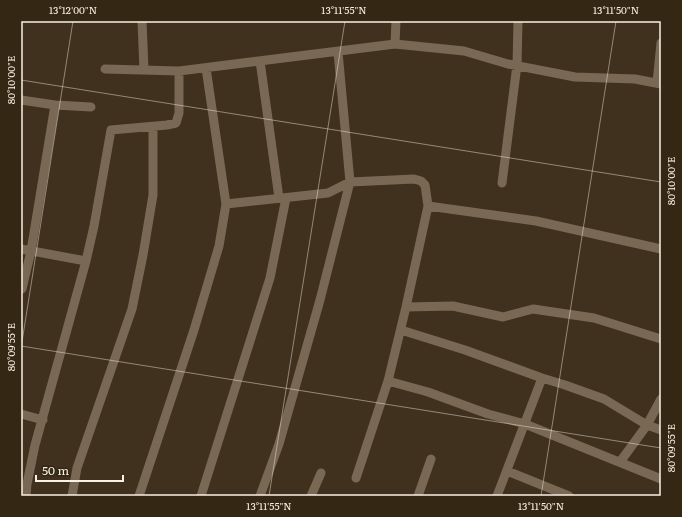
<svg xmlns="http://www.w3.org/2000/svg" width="682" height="517" viewBox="0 0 682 517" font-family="Literata,serif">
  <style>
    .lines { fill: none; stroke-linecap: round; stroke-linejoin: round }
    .street { stroke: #796954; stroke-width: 9 }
    .ticks { fill: none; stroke: #faf1e4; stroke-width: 1; stroke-opacity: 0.45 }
    .neatline { fill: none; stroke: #faf1e4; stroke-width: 1.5 }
    .ticks-label { font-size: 10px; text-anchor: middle; fill: #faf1e4 }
  </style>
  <rect width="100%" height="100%" fill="#3f311d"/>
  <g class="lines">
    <path class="street" d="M142,21l2,49
      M395,44l1,-23
      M260,61l19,137
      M105,69l74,2 216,-27 69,7 44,13 67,13 60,2 26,5
      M657,83l4,-40
      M21,100l34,5 -24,146 -9,38
      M55,105l36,2
      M502,183l15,-118 1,-44
      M226,204l102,-11 22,-11 64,-3 7,2 4,4 3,21 -22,101 -18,74 -32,97
      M428,206l108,15 125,28
      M21,249l65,12
      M406,307l47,-1 50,11 30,-8 61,9 67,21
      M401,330l64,20 77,28 23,7 39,14 43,26 14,5
      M388,381l40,11 60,22 37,10 136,55
      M21,414l22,6
      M620,462l27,-37 14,-26
      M507,471l62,25
      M26,496l1,-12 8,-39 51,-184 8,-35 17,-96 56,-5 9,-2 3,-10v-42
      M72,496l5,-28 55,-159 11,-54 10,-60v-68
      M139,496l55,-166 25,-84 7,-42 -20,-136
      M201,496l69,-218 16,-80
      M260,496l19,-52 41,-144 30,-118 -12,-130
      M311,496l10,-23
      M418,496l13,-37
      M497,496l45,-118"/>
  </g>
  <path class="ticks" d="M21,80l640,102M21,346l640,102M21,348l52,-327M269,496l76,-475M541,496l75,-475"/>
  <rect width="682" height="517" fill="none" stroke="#342713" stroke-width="44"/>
  <path d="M36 475v6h87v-6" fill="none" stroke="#faf1e4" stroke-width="2"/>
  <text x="42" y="475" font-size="12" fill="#faf1e4" stroke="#342713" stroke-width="3" paint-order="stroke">50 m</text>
  <rect x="22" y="22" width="638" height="473" class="neatline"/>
  <g class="ticks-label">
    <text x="73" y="14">13°12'00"N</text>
    <text x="344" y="14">13°11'55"N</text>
    <text x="616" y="14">13°11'50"N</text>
    <text transform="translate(11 80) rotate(-90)" y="4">80°10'00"E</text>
    <text transform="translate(671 181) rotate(-90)" y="4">80°10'00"E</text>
    <text transform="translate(11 347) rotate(-90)" y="4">80°09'55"E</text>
    <text transform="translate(671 448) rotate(-90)" y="4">80°09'55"E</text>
    <text x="269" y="510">13°11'55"N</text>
    <text x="541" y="510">13°11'50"N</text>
  </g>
</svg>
